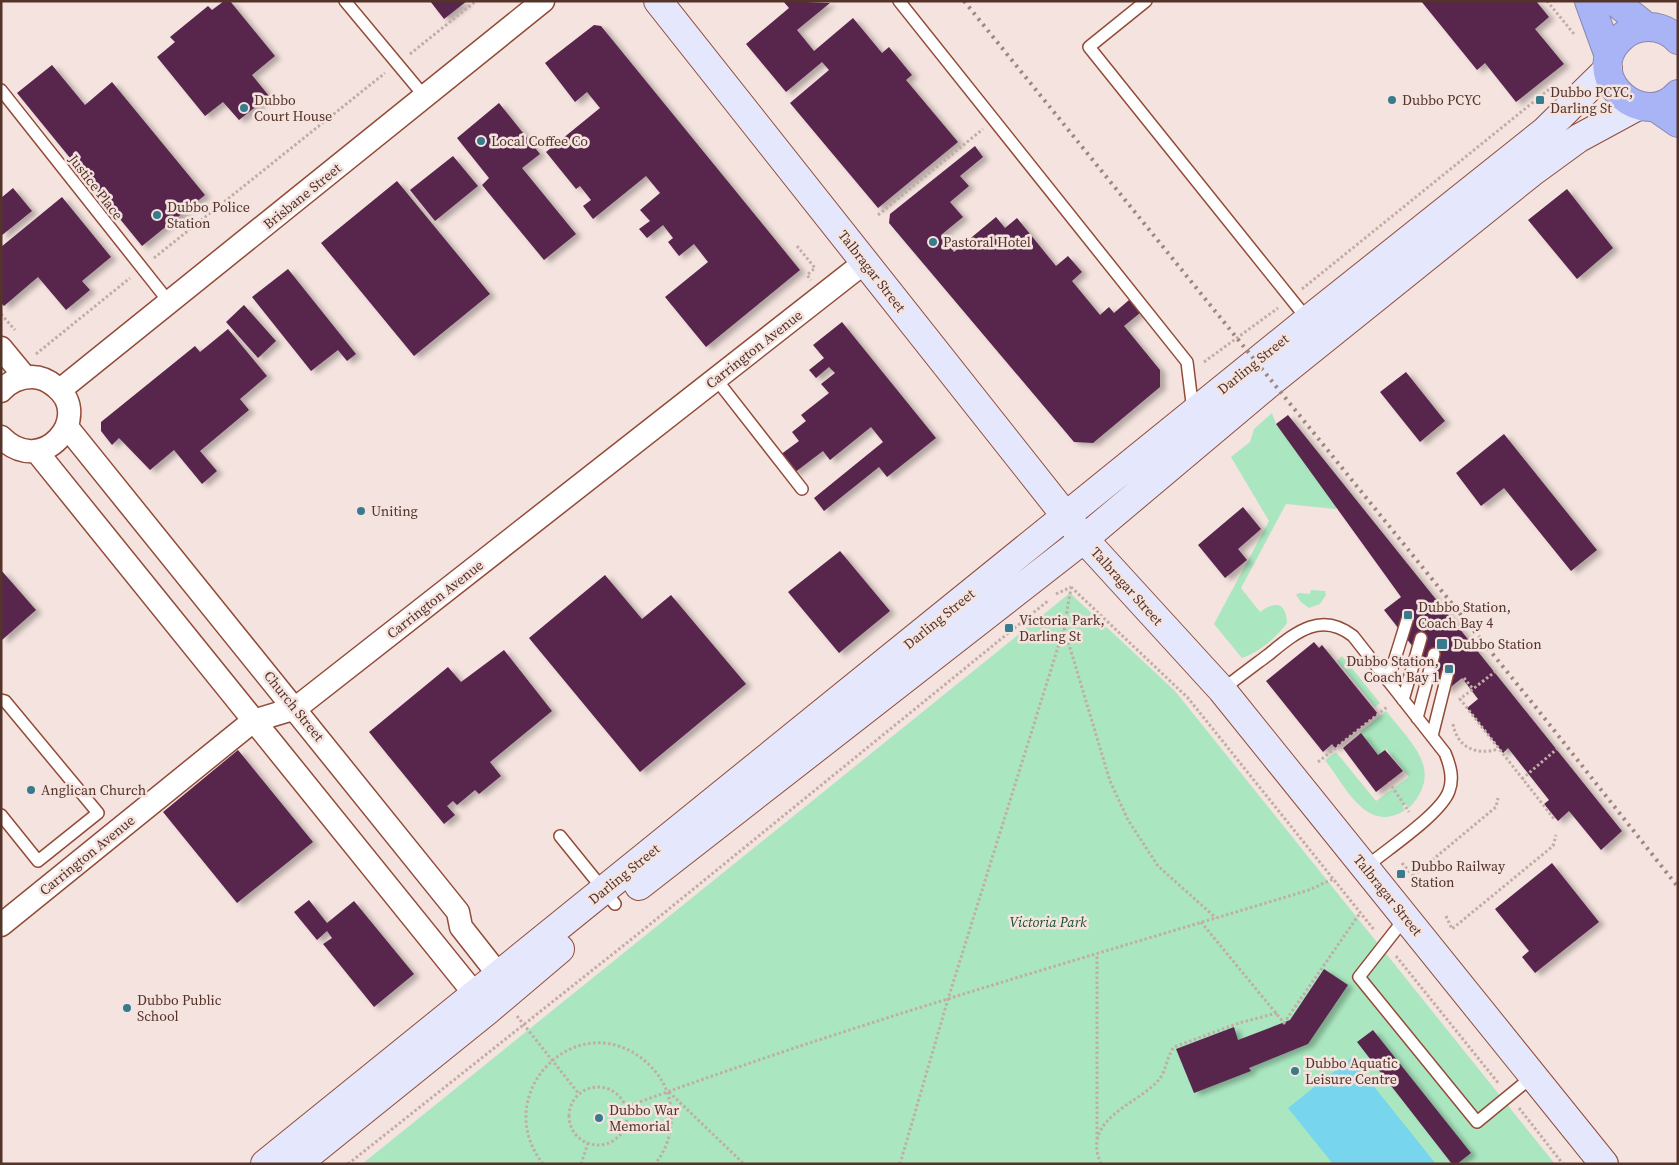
<svg xmlns="http://www.w3.org/2000/svg" width="1679" height="1165" viewBox="0 0 1679 1165" font-family="'Source Serif 4',serif">
  <style>
    .green { fill: #aae7c0 }
    .water { fill: #77d5ed }
    .building { fill: #59254e; filter: url(#shadow) }
    .lines { fill: none; stroke-linecap: round; stroke-linejoin: round }
    .lane-casing { stroke: #934b38; stroke-width: 14 }
    .street-casing { stroke: #934b38; stroke-width: 25 }
    .secondary-casing { stroke: #934b38; stroke-width: 30 }
    .highway-casing { stroke: #8b87ae; stroke-width: 30 }
    .path { stroke: #c2aca6; stroke-width: 3; stroke-dasharray: 2.5 2.5; stroke-linecap: butt }
    .lane { stroke: #fff; stroke-width: 11 }
    .street { stroke: #fff; stroke-width: 22 }
    .secondary { stroke: #e5e8fc; stroke-width: 28 }
    .highway { stroke: #a9b4f6; stroke-width: 28 }
    .rail { stroke: #9f867e; stroke-width: 4; stroke-dasharray: 2.5 5; stroke-linecap: butt }
    .poi-dot { fill: #387b8c; stroke: #f4e3de; stroke-width: 2 }
    .labels { text-anchor: middle; dominant-baseline: central; stroke-width: 5; stroke-linejoin: round; paint-order: stroke }
    .poi-label { font-size: 14px; fill: #543329; stroke: #f4e3de; text-anchor: start }
    .street-label { font-size: 14px; fill: #543329; stroke: #f4e3de }
    .park-label { font-size: 14px; font-style: italic; fill: #174c2f; stroke: #f4e3de }
  </style>
  <defs>
    <filter id="shadow"><feDropShadow dx="5.5" dy="3" stdDeviation="2.5" flood-color="#0004"/></filter>
  </defs>
  <rect width="100%" height="100%" fill="#f4e3de"/>
  <path class="green" d="M1272,413l4,11 63,82 -4,3 -49,-5 -45,84 19,24c15,-11 26,-10 27,11 -10,14 -28,29 -45,35l-28,-34 55,-103 -38,-64 19,-15 4,-13z
    M1311,590l14,1 1,4 -6,9 -11,4 -8,-6 -5,-7 3,-2 11,1z
    M1070,593l105,98 380,473h-1193z
    M1342,656l38,47 -5,4 -38,-46z
    M1386,711c25,32 59,59 23,97l-4,-4 -2,3 2,3c-38,25 -59,-23 -80,-50l11,-8 40,49 33,-24 -23,-28 -8,6 -18,-23z"/>
  <path class="water" d="M1351,1058l85,106h-103l-45,-56z"/>
  <path class="building" d="M224,1h6l45,55 -23,19 17,21 -30,24 -16,-18 -18,14 -48,-59 18,-15 -5,-5 38,-31 4,4z
    M430,1h37l-23,18z
    M783,1l47,2 -33,27 17,21 39,-33 29,35 7,-6 23,28 -6,5 52,62 -80,66 -88,-105 39,-33 -7,-8 -36,30 -40,-48 43,-36z
    M1421,1h115l13,16 -14,12 29,35 -48,38 -31,-39 -8,7z
    M594,25l7,1 199,244 -94,77 -41,-50 43,-35 -14,-18 -15,12 -11,-14 5,-4 -10,-13 -16,13 -8,-9 11,-8 -10,-11 20,-17 -14,-17 -53,43 -10,-13 8,-6 -11,-14 -4,3 -30,-37 54,-44 -13,-16 -12,10 -30,-39z
    M52,65l33,40 27,-23 93,113 -63,51 -125,-153z
    M499,103l41,51 -18,14 54,66 -32,26 -62,-75 7,-7 -32,-40z
    M975,146l8,11 -23,19 9,10 -19,16 13,15 -22,18 13,17 42,-35 9,11 12,-10 39,48 12,-10 14,16 -10,9 28,34 9,-8 5,6 15,-13 11,13 -16,13 36,44v17l-67,56 -19,-1 -185,-219 1,-9z
    M453,156l25,30 -43,35 -25,-31z
    M397,181l93,113 -76,62 -93,-113z
    M13,188l19,23 -31,25v-38z
    M1567,189l46,59 -36,31 -49,-59z
    M62,197l49,60 -29,24 8,9 -24,20 -28,-33 -34,29 -3,-3v-56z
    M288,269l68,85 -9,7 -9,-11 -27,21 -59,-74z
    M244,305l32,36 -18,17 -32,-36z
    M842,322l94,116 -49,39 -8,-10 -55,44 -10,-13 69,-56 -12,-15 -41,33 -7,-9 -29,22 -14,-18 19,-14 -7,-9 14,-11 -5,-6 28,-22 -8,-9 14,-11 -6,-6 -13,11 -7,-8 15,-12 -11,-13z
    M228,329l39,47 -27,23 9,11 -49,41 17,20 -15,13 -28,-34 -24,20 -31,-32 -7,7 -11,-14v-9l94,-76 5,6z
    M1406,372l39,49 -25,21 -40,-50z
    M1288,415l334,416 -21,19 -32,-39 -11,10 -14,-17 5,-4 -41,-52 -5,5 -36,-45 11,-9 -16,-21 -15,12 -63,-80 17,-13 -125,-173z
    M1504,434l93,116 -26,21 -67,-83 -23,18 -25,-33z
    M1243,507l18,22 -23,20 9,11 -22,18 -27,-33z
    M840,551l50,60 -51,42 -51,-61z
    M1,570l35,40 -34,30 -1,-2z
    M605,575l37,44 29,-24 75,89 -106,88 -111,-134z
    M1314,642l5,6 3,-3 56,69 -43,34 -3,-4 -9,8 -57,-71z
    M504,650l48,61 -62,51 11,14 -22,18 -4,-4 -18,15 -4,-4 -6,5 8,9 -11,9 -75,-92 79,-65 13,15z
    M1361,733l17,22 7,-5 18,21 -27,21 -33,-44z
    M238,750l75,92 -76,61 -74,-91z
    M1552,863l47,59 -64,51 -13,-16 7,-6 -34,-42z
    M309,900l18,23 27,-22 60,73 -40,33 -51,-63 9,-6 -5,-7 -10,9 -23,-28z
    M1324,969l24,16 -40,59 -59,24 2,3 -57,22 -18,-44 58,-22 4,13 52,-20z
    M1373,1030l98,123 -14,11h-5l-95,-122z"/>
  <g class="lines">
    <g class="lane-casing">
      <path id="lane" d="M345,1l80,96
        M899,1l288,361 6,49
        M1146,1l-57,46 219,273
        M1,90l168,212
        M716,379l86,110
        M1388,681l19,-61
        M1222,690c15,-12 30,-23 46,-35 26,-21 52,-45 85,-19l92,117c5,12 9,25 4,38 -8,23 -63,59 -83,76
        M1,700l4,1 93,112 -60,48 -37,-46
        M1403,700l18,-62
        M1417,718l17,-64
        M1432,736l16,-64
        M560,836l55,68
        M1406,917l-47,60 118,145 56,-46"/>
    </g>
    <g class="street-casing">
      <path id="street" d="M1,348l24,29
        M60,390l483,-389
        M1,391c8,-9 19,-14 31,-14 9,0 17,4 24,10 38,30 -14,92 -55,50
        M67,427l391,485 3,15 48,61
        M37,452l449,556
        M1,925l252,-204 43,-13 569,-446"/>
    </g>
    <g class="secondary-casing">
      <path id="secondary" d="M658,1l426,538 138,151 382,474
        M639,886l445,-347 188,-158 259,-208 48,-35 59,-32
        M265,1164l1043,-844 237,-189 63,-62
        M297,1164l191,-154 72,-61"/>
    </g>
    <g class="highway-casing">
      <path id="highway" d="M1589,1l20,55
        M1614,1l33,26
        M1678,40c-10,-11 -24,-15 -39,-12 -9,2 -16,7 -22,14 -33,37 27,90 61,52
        M1655,107l23,16"/>
    </g>
    <path class="path" d="M1547,1l27,33
      M410,54l66,-53
      M878,215l105,-86
      M797,246l18,22 -8,7 4,5
      M154,258l231,-185
      M1302,289l250,-202
      M1,314l14,16
      M36,354l94,-76
      M1204,362l74,-54
      M1071,587l117,111 187,233
      M1056,594l15,-7
      M1064,628l46,153 18,39 30,46 58,52
      M1496,671l-36,28 95,121
      M1464,678l9,11
      M1453,724c4,23 23,32 45,25
      M1318,762l69,-55
      M1522,779l36,-31
      M1389,782l20,30
      M1402,863l22,26
      M1413,876l83,-69 2,-9
      M1446,916l6,13 101,-83 3,-11
      M1201,922l83,101 76,-110
      M1396,956l103,128
      M517,1016l62,78
      M569 1116a29 29 0 1 1 58 0a29 29 0 1 1-58 0Z
      M669,1092l75,72
      M626,1107c224,-83 455,-148 683,-217l24,-11
      M1519,1108l44,56
      M1097,1139v-185
      M348,1164l295,-234 406,-330
      M543,1164c-55,-71 35,-160 102,-103 13,11 22,25 25,42 4,21 -1,44 -15,61
      M581,1164l7,-21
      M900,1164l48,-165 116,-371 7,-40
      M1101,1164c-20,-44 34,-59 56,-82 10,-11 9,-24 17,-35l65,-24 38,-10"/>
    <use href="#lane" class="lane"/>
    <use href="#street" class="street"/>
    <use href="#secondary" class="secondary"/>
    <use href="#highway" class="highway"/>
    <path class="rail" d="M964,1l570,704 144,182"/>
  </g>
  <g class="poi-dot">
    <circle cx="1392" cy="100" r="5"/>
    <rect x="1535" y="95" width="10" height="10" rx="2.5"/>
    <circle cx="244" cy="108" r="5"/>
    <circle cx="481" cy="141" r="5"/>
    <circle cx="157" cy="215" r="5"/>
    <circle cx="933" cy="242" r="5"/>
    <circle cx="361" cy="511" r="5"/>
    <rect x="1403" y="610" width="10" height="10" rx="2.5"/>
    <rect x="1004" y="623" width="10" height="10" rx="2.5"/>
    <rect x="1436" y="638" width="12" height="12" rx="2.5"/>
    <rect x="1444" y="664" width="10" height="10" rx="2.5"/>
    <circle cx="31" cy="790" r="5"/>
    <rect x="1396" y="869" width="10" height="10" rx="2.5"/>
    <circle cx="127" cy="1008" r="5"/>
    <circle cx="1295" cy="1071" r="5"/>
    <circle cx="599" cy="1118" r="5"/>
  </g>
  <g class="labels">
    <g class="poi-label">
      <text x="1550" y="92">Dubbo PCYC,<tspan x="1550" dy="16">Darling St</tspan></text>
      <text x="254" y="100">Dubbo<tspan x="254" dy="16">Court House</tspan></text>
      <text x="1402" y="100">Dubbo PCYC</text>
      <text x="491" y="141">Local Coffee Co</text>
      <text x="167" y="207">Dubbo Police<tspan x="167" dy="16">Station</tspan></text>
      <text x="943" y="242">Pastoral Hotel</text>
      <text x="371" y="511">Uniting</text>
      <text x="1418" y="607">Dubbo Station,<tspan x="1418" dy="16">Coach Bay 4</tspan></text>
      <text x="1019" y="620">Victoria Park,<tspan x="1019" dy="16">Darling St</tspan></text>
      <text x="1453" y="644">Dubbo Station</text>
      <text x="1439" y="661" text-anchor="end">Dubbo Station,<tspan x="1439" dy="16">Coach Bay 1</tspan></text>
      <text x="41" y="790">Anglican Church</text>
      <text x="1411" y="866">Dubbo Railway<tspan x="1411" dy="16">Station</tspan></text>
      <text x="137" y="1000">Dubbo Public<tspan x="137" dy="16">School</tspan></text>
      <text x="1305" y="1063">Dubbo Aquatic<tspan x="1305" dy="16">Leisure Centre</tspan></text>
      <text x="609" y="1110">Dubbo War<tspan x="609" dy="16">Memorial</tspan></text>
    </g>
    <g class="street-label">
      <text transform="translate(96 187) rotate(52)">Justice Place</text>
      <text transform="translate(302 196) rotate(-39)">Brisbane Street</text>
      <text transform="translate(872 271) rotate(52)">Talbragar Street</text>
      <text transform="translate(754 349) rotate(-38)">Carrington Avenue</text>
      <text transform="translate(1253 364) rotate(-39)">Darling Street</text>
      <text transform="translate(1127 586) rotate(48)">Talbragar Street</text>
      <text transform="translate(435 599) rotate(-38)">Carrington Avenue</text>
      <text transform="translate(939 619) rotate(-39)">Darling Street</text>
      <text transform="translate(294 706) rotate(51)">Church Street</text>
      <text transform="translate(87 855) rotate(-39)">Carrington Avenue</text>
      <text transform="translate(624 874) rotate(-39)">Darling Street</text>
      <text transform="translate(1388 895) rotate(51)">Talbragar Street</text>
    </g>
    <g class="park-label">
      <text x="1048" y="922">Victoria Park</text>
    </g>
  </g>
  <rect width="1679" height="1165" fill="none" stroke="#543329" stroke-width="5"/>
</svg>
